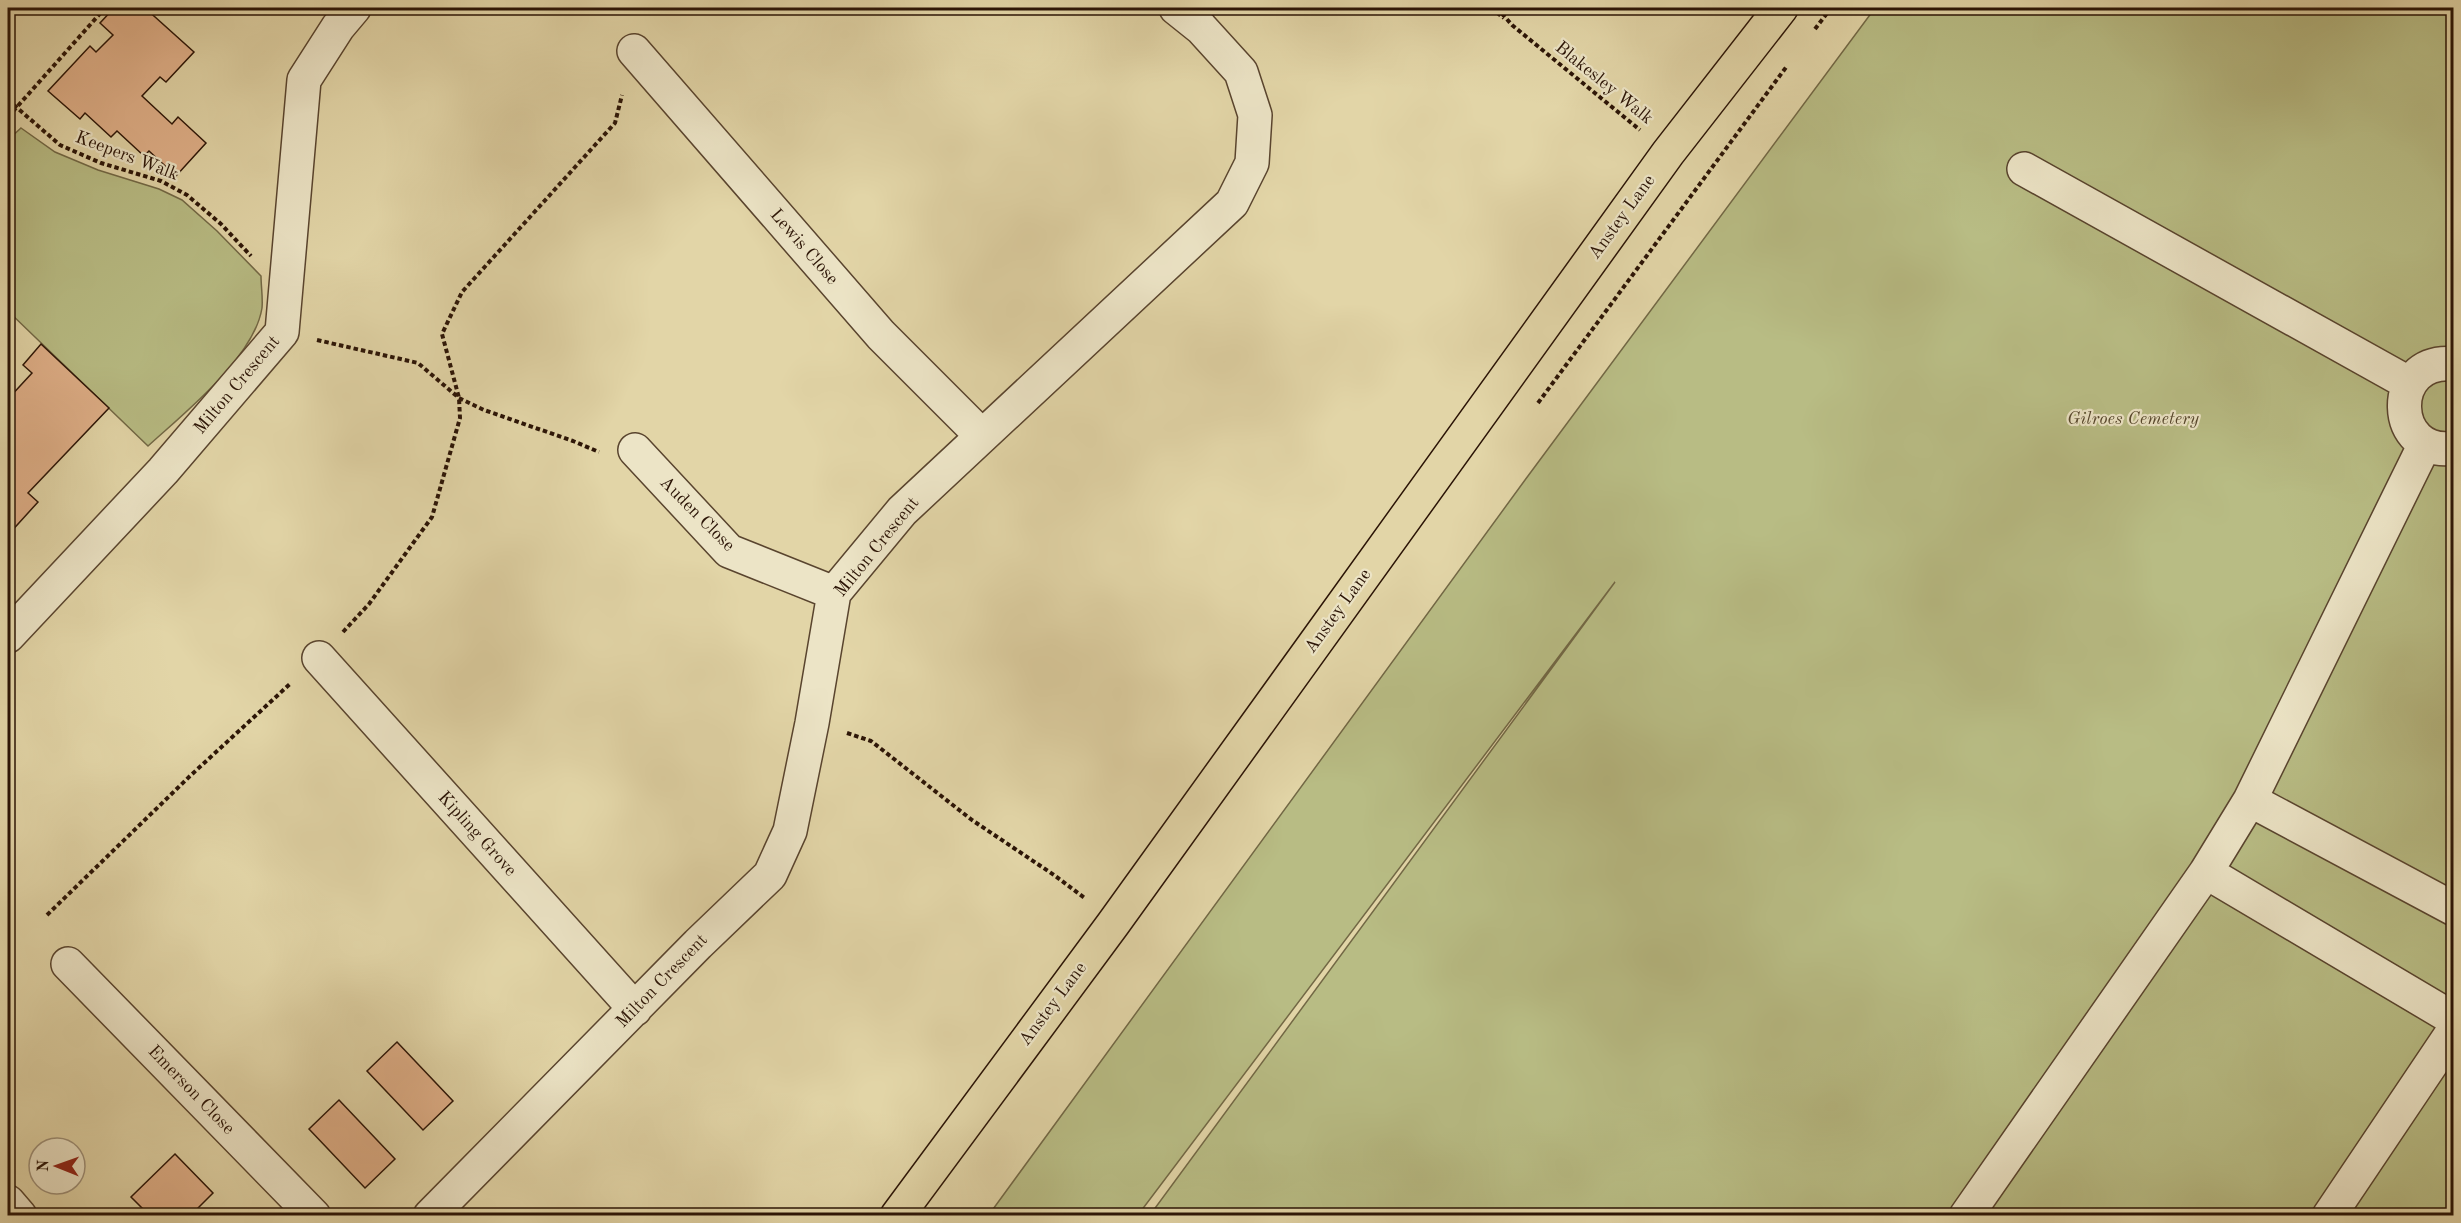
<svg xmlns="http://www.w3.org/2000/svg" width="2461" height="1223" viewBox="0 0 2461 1223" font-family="'Old Standard TT',serif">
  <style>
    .green { fill: #b8bc84; stroke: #726845; stroke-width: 1.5 }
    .building { fill: #e0b089; stroke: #2b1406; stroke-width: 1.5 }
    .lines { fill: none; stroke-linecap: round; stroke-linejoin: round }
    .minor-casing { stroke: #59442e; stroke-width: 36 }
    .major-casing { stroke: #2b1406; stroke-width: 36 }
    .path { stroke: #2b1406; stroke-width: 4; stroke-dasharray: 4.5 3; stroke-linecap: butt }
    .minor { stroke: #ece4c6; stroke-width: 33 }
    .major { stroke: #e2d5a7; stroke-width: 33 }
    .labels { text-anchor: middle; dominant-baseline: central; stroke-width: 4.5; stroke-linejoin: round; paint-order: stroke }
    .street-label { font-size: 18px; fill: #2b1406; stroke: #ece4c6 }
    .park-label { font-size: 18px; font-style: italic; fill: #55462c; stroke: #ece4c6 }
  </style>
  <rect width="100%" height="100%" fill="#e2d5a7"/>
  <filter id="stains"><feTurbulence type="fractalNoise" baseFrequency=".00333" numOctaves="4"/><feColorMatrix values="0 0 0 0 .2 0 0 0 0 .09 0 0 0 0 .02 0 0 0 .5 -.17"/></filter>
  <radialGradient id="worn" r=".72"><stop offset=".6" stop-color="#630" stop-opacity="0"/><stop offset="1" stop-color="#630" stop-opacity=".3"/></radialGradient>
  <path class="green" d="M1875,8h578v1207h-1303l465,-633 -477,633 -150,1 537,-736z
    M21,128l34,24 43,18 61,19 23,11 35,31 44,45c0,10 2,22 1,32 -8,50 -78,105 -114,138l-140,-135v-171z"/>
  <path class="building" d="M114,8h31l49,44 -28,30 -6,-5 -18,19 30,28 6,-7 28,26 -30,33 -27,-25 -5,5 -27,-25 -6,6 -26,-24 -5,6 -32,-28 42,-45 6,6 17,-17 -13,-12z
    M41,344l68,64 -81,85 10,9 -30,33v-136l24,-26 -9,-8z
    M397,1042l56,59 -30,29 -56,-59z
    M339,1100l56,59 -30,29 -56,-59z
    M175,1154l38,39 -23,23h-52l6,-6 -13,-13z"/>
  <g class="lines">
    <g class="minor-casing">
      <path id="minor" d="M634,51l247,284 101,101
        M2024,169l386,215
        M2454,364c-68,-7 -64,94 0,84
        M635,450l94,101 105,42
        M8,636l155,-165 119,-139 22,-252 34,-53 16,-19
        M319,658l316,351
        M2250,800l204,109
        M2206,872l44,-72 175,-356
        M68,964l246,252
        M8,1202l12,14
        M430,1216l268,-272 72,-69 20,-44 22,-108 22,-130 68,-82 330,-308 20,-40 3,-48 -14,-43 -40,-44 -25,-20
        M1966,1216l240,-344 248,147
        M2329,1216l125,-186"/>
    </g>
    <g class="major-casing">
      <path id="major" d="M897,1216l216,-292 555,-771 113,-145"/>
    </g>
    <path class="path" d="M1491,8l13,10
      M1497,8l15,17 128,105
      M1815,29l16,-21
      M8,100l52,45 41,18 60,18 26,14 34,29 30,32
      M8,117l97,-109
      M317,340l101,23 41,35 25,12 89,31 26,11
      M1538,403l249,-337
      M343,632l26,-28 63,-87 28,-99 -1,-20 -17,-64 20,-42 153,-169 7,-28
      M847,733l24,8 101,79 82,55 32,24
      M47,915l143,-139 101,-93"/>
    <use href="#minor" class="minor"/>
    <use href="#major" class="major"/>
  </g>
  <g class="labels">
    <g class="street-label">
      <text transform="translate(1604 83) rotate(39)">Blakesley Walk</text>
      <text transform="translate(127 156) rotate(21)">Keepers Walk</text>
      <text transform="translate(1622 217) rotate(-54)">Anstey Lane</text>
      <text transform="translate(804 247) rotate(49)">Lewis Close</text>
      <text transform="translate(237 385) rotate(-50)">Milton Crescent</text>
      <text transform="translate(697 514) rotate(45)">Auden Close</text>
      <text transform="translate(877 547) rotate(-51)">Milton Crescent</text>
      <text transform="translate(1338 611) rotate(-54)">Anstey Lane</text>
      <text transform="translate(477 834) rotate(48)">Kipling Grove</text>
      <text transform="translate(662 981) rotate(-46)">Milton Crescent</text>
      <text transform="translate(1053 1004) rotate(-53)">Anstey Lane</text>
      <text transform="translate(191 1090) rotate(46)">Emerson Close</text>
    </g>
    <g class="park-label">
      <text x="2133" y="419">Gilroes Cemetery</text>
    </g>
  </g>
  <rect width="2461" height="1223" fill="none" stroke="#e2d5a7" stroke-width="30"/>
  <rect x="9" y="9" width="2443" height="1205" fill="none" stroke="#2b1406" stroke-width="3"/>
  <rect x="15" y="15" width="2431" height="1193" fill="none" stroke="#2b1406" stroke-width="1.5"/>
  <g transform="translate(57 1166) rotate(271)"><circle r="28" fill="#ece4c6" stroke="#9f9179" stroke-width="1.5"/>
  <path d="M0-4.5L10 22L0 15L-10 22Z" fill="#8f2418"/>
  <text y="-9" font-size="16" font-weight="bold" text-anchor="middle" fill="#2b1406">N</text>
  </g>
  <rect width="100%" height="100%" filter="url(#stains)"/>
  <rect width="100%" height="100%" fill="url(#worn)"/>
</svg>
